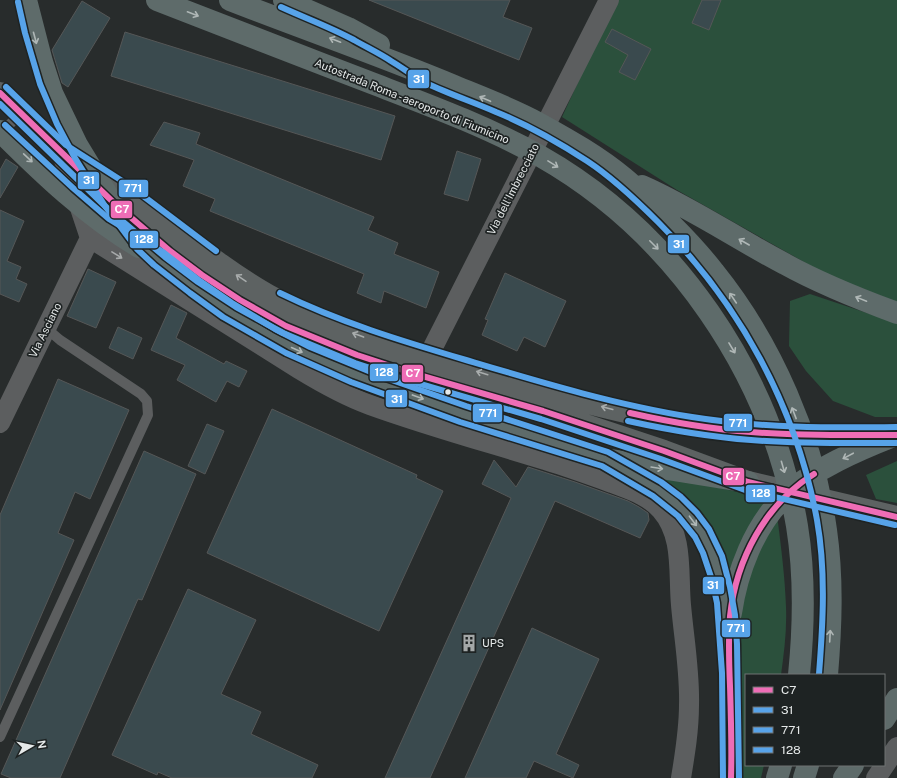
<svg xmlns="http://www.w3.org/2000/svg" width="897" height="778" viewBox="0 0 897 778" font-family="'Public Sans',sans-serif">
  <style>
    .green { fill: #2b503c }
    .building { fill: #3a4a4e; stroke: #555757 }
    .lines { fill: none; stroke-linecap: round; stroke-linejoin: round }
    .lane { stroke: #5c5e5f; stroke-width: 10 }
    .street { stroke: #5c5e5f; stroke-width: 20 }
    .secondary { stroke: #5d6262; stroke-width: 22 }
    .highway { stroke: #5e6b6a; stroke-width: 22 }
    .bus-1-casing { stroke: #1e2323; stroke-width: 9 }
    .bus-2-casing { stroke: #1e2323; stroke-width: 9 }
    .bus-3-casing { stroke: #1e2323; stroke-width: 9 }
    .bus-4-casing { stroke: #1e2323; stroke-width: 9 }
    .bus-1 { stroke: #ee6db6; stroke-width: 6 }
    .bus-2 { stroke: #57a3e9; stroke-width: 6 }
    .bus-3 { stroke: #57a3e9; stroke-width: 6 }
    .bus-4 { stroke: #57a3e9; stroke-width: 6 }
    .oneway { stroke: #afb7b6 }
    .oneway2 { stroke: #a7aaab }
    .oneway3 { stroke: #a8acac }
    .bus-dot { fill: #e5e9e9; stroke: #1e2323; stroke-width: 1.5 }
    .labels { text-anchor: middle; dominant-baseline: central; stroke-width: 3.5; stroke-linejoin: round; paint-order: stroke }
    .street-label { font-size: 11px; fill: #e5e9e9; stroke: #1e2323 }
    .poi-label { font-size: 11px; fill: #e5e9e9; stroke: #1e2323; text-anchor: start }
    .line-badge { stroke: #1e2323; stroke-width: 1.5 }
    .badge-label { font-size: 11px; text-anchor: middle; font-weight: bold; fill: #fff }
  </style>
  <rect width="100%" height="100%" fill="#282c2c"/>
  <path class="green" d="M616,0h281v302l-70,-27 -150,-85 -115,-73z
    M810,294l87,29v94h-22l-42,-16 -27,-30 -17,-25 1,-45z
    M897,461v42l-21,-4 -10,-24z
    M651,473l123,27 -44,71c-13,-43 -38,-78 -79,-98z
    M777,515c4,31 8,62 9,92 1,23 -2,46 -5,68h-35v90h18l-3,13h-20l-1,-156 -2,-14 6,-27z"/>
  <path class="building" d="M369,0h141l-7,17 29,11 -13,32z
    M702,0h19l-12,30 -17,-7z
    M82,1l28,17 -42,69 -6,-4 -10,-33z
    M612,29l39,20 -16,31 -16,-8 9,-17 -23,-13z
    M125,32l270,84 -14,44 -270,-84z
    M164,122l36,11 -4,11 178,73 -6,13 30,13 -4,11 45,18 -13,36 -42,-17 -3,12 -24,-10 7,-19 -154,-63 5,-12 -32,-13 11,-26 -44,-15z
    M457,151l24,8 -13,42 -24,-7z
    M6,159l12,8 -18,31v-28z
    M0,210l24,11 -17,40 14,6 -5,12 11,5 -8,18 -19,-8z
    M88,269l28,13 -20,46 -29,-12z
    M505,273l61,28 -21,46 -21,-10 -7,14 -35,-16 6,-15 -3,-1z
    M171,305l16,8 -11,25 48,26 2,-3 21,10 -8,16 -12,-6 -11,21 -39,-22 8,-15 -34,-15z
    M118,327l24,11 -9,21 -24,-11z
    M58,379l71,31 -39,89 -15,-7 -17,41 16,7 -74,170v-195z
    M272,409l145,66 -1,3 27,13 -64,140 -172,-78z
    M207,424l17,7 -19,43 -17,-8z
    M144,451l52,23 -54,126 -4,-1 -78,179h-49l-10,-4z
    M494,460l22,27 12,-20 47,15 53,19 11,6 9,6 1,7 -9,18 -85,-37 -125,277h-45l126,-280 -29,-14z
    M188,589l68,31 -35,74 40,18 -10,22 67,31 -6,13h-140l-14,-6 -1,3 -45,-20z
    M532,628l67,31 -43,95 23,11 -6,13 -39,-17 -8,17h-61z"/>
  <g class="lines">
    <path class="lane" d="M0,134l21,-21
      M0,737l148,-322 -1,-14 -6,-7 -81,-54 -14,-12"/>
    <path class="street" d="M61,151l29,87 209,131c23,14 46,27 71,36 58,21 117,37 175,55 23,7 45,15 67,23 18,7 36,12 49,27 23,26 17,63 20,95 3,34 9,67 8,100 0,25 -4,49 -8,73
      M428,357l181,-357
      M0,423l90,-185
      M876,778l21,-31"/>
    <path class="secondary" d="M0,93l99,95
      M89,169c13,8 25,15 37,24 47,34 91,73 142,102 56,32 117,49 179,67 81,25 162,50 245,63 68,10 137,10 205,10
      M128,215l50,42 62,43 46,26 71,29 55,18 131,38 121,40 84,31 149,35"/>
    <path class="highway" d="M26,0l16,62 10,31 25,52 34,56 23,32 17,18 44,36 33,23 43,26 36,18 73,30 83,30 142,45 143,23
      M157,0c70,27 141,55 212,82 57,22 117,44 171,74 134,76 231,217 257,370 8,49 7,99 2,149
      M230,0c74,29 150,55 224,86 29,12 59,23 86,38 29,16 59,33 84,54 17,14 32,30 47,46 15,15 30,31 43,48 58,72 99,167 112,258 7,49 5,97 1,145
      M284,0l64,28 31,17
      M0,131c42,42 88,86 139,116
      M642,186c50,22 95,53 143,78 36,20 74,35 112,49
      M618,467c25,14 52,27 72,49 38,45 38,109 40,165 1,32 2,65 1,97
      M731,613c6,-41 23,-87 54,-117 28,-27 75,-47 111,-61
      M884,719l13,-20
      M777,778l4,-13
      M804,778l4,-13
      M844,778l9,-13"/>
    <g class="bus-1-casing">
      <path id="bus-1" d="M0,93l114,110 56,48 32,24 38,25 46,26 71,29 55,18 131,38 121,40 84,31 149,35
        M630,413c40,9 80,16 121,19 48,4 97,3 146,3
        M731,778c1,-31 0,-61 -1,-92 -1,-23 -2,-46 0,-70 6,-56 35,-112 84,-142"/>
    </g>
    <g class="bus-2-casing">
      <path id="bus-2" d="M18,2l7,31 15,51 17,40 18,34 30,48 32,43 17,16 36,28 33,24 63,36 65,29 109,40 142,44 51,30 25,20 17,21 8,16 9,27 5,23 5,70 1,105
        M281,7c24,11 49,20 73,33 12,7 25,13 37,21 12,7 23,16 35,22 23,11 47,19 70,29 32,13 62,30 91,49 26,17 49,39 71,61 81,81 138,184 159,298 9,51 6,103 2,154"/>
    </g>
    <g class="bus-3-casing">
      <path id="bus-3" d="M6,87l60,58 64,41 86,65
        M5,125l68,63 36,31 54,33 37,29 32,22 43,26 35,18 73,30 83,29 142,46 53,30 20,15 16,16 12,16 13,27 8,31 5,28 2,29 2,134
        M280,293c59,29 122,48 186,67 74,22 150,45 226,57 68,11 137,11 205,10"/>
    </g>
    <g class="bus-4-casing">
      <path id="bus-4" d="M0,104l108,105 57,48 33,25 38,25 47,26 72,30 55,18 131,38 120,40 84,31 150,35
        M628,421c41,9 82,16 123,19 49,4 97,3 146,3"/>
    </g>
    <use href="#bus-1" class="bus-1"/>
    <use href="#bus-2" class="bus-2"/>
    <use href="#bus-3" class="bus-3"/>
    <use href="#bus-4" class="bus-4"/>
  </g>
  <defs><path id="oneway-shaft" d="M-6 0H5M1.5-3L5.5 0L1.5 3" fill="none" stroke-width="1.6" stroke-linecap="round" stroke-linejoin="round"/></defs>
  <g class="oneway">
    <use href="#oneway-shaft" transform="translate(193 14) rotate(21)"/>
    <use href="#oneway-shaft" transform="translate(35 38) rotate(75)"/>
    <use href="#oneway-shaft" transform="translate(335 40) rotate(-159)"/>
    <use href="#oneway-shaft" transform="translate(485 99) rotate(-157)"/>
    <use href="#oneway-shaft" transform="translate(28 158) rotate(43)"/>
    <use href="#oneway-shaft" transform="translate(553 164) rotate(32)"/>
    <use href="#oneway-shaft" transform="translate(744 242) rotate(-150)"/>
    <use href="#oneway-shaft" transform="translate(654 245) rotate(45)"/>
    <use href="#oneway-shaft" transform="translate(733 298) rotate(-124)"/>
    <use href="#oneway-shaft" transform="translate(861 299) rotate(-158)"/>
    <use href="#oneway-shaft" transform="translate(732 348) rotate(59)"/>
    <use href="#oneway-shaft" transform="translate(297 350) rotate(24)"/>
    <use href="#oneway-shaft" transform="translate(418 397) rotate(20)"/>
    <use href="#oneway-shaft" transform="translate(794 413) rotate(-111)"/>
    <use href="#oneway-shaft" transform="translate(848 456) rotate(152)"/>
    <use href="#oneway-shaft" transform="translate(783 467) rotate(74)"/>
    <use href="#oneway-shaft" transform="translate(657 468) rotate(9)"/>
    <use href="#oneway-shaft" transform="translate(693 521) rotate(53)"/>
    <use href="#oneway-shaft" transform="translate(830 636) rotate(-87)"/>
  </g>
  <use class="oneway2" href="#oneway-shaft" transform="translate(117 255) rotate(32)"/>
  <g class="oneway3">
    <use href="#oneway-shaft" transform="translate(241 278) rotate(-146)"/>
    <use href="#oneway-shaft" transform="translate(358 335) rotate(-160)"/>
    <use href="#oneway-shaft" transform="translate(482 373) rotate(-163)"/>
    <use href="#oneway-shaft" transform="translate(607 408) rotate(-165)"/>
  </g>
  <defs>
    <g id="building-bare" transform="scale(1.38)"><path d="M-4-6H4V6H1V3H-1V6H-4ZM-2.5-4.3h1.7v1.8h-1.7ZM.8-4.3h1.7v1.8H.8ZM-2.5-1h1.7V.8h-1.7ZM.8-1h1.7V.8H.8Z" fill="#a3a7a7" stroke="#1e2323" stroke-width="2.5" paint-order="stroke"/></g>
  </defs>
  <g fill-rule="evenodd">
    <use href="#building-bare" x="469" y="643"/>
  </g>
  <circle class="bus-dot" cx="448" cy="392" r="3.5"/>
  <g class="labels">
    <g class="street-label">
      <text transform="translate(412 101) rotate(22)">Autostrada Roma - aeroporto di Fiumicino</text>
      <text transform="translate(513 189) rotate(-63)">Via dell'Imbrecciato</text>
      <text transform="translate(45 330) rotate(-64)">Via Asciano</text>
    </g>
    <g class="poi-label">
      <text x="482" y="643">UPS</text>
    </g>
  </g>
  <g class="line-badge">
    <rect x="407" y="69" width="23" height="20" rx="4" fill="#57a3e9"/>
    <rect x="77" y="171" width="23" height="19" rx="4" fill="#57a3e9"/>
    <rect x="118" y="179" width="31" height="19" rx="4" fill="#57a3e9"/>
    <rect x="110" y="200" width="23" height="19" rx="4" fill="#ee6db6"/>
    <rect x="129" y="230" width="30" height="19" rx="4" fill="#57a3e9"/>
    <rect x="667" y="234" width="23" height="20" rx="4" fill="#57a3e9"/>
    <rect x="369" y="363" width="30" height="19" rx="4" fill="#57a3e9"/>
    <rect x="401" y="364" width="23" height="19" rx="4" fill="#ee6db6"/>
    <rect x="385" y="389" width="23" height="19" rx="4" fill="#57a3e9"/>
    <rect x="472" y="403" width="31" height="20" rx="4" fill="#57a3e9"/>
    <rect x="723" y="413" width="30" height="19" rx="4" fill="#57a3e9"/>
    <rect x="722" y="467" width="23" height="19" rx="4" fill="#ee6db6"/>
    <rect x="745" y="484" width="31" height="19" rx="4" fill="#57a3e9"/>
    <rect x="702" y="576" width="23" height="19" rx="4" fill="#57a3e9"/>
    <rect x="721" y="619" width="30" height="19" rx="4" fill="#57a3e9"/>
  </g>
  <g class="badge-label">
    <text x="419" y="83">31</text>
    <text x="89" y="184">31</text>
    <text x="133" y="192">771</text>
    <text x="122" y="213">C7</text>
    <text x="144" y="243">128</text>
    <text x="679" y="248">31</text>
    <text x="384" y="376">128</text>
    <text x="413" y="377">C7</text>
    <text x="397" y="403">31</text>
    <text x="488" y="417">771</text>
    <text x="738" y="427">771</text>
    <text x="733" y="480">C7</text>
    <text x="761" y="497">128</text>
    <text x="713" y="589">31</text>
    <text x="736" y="632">771</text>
  </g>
  <rect x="745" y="674" width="140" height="92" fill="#1e2323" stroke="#6e7272"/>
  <rect x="753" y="687" width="20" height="6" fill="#ee6db6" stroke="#6e7272"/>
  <text x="781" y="694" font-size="12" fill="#e5e9e9">C7</text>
  <rect x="753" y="707" width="20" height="6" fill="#57a3e9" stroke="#6e7272"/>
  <text x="781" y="714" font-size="12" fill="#e5e9e9">31</text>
  <rect x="753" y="727" width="20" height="6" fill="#57a3e9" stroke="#6e7272"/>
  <text x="781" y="734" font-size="12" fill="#e5e9e9">771</text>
  <rect x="753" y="747" width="20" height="6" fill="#57a3e9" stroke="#6e7272"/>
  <text x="781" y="754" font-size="12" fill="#e5e9e9">128</text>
  <g transform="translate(32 746) rotate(81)" stroke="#1e2323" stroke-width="3" paint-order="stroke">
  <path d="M0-3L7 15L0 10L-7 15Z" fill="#e5e9e9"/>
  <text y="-6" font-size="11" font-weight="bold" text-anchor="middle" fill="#e5e9e9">N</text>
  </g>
</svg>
